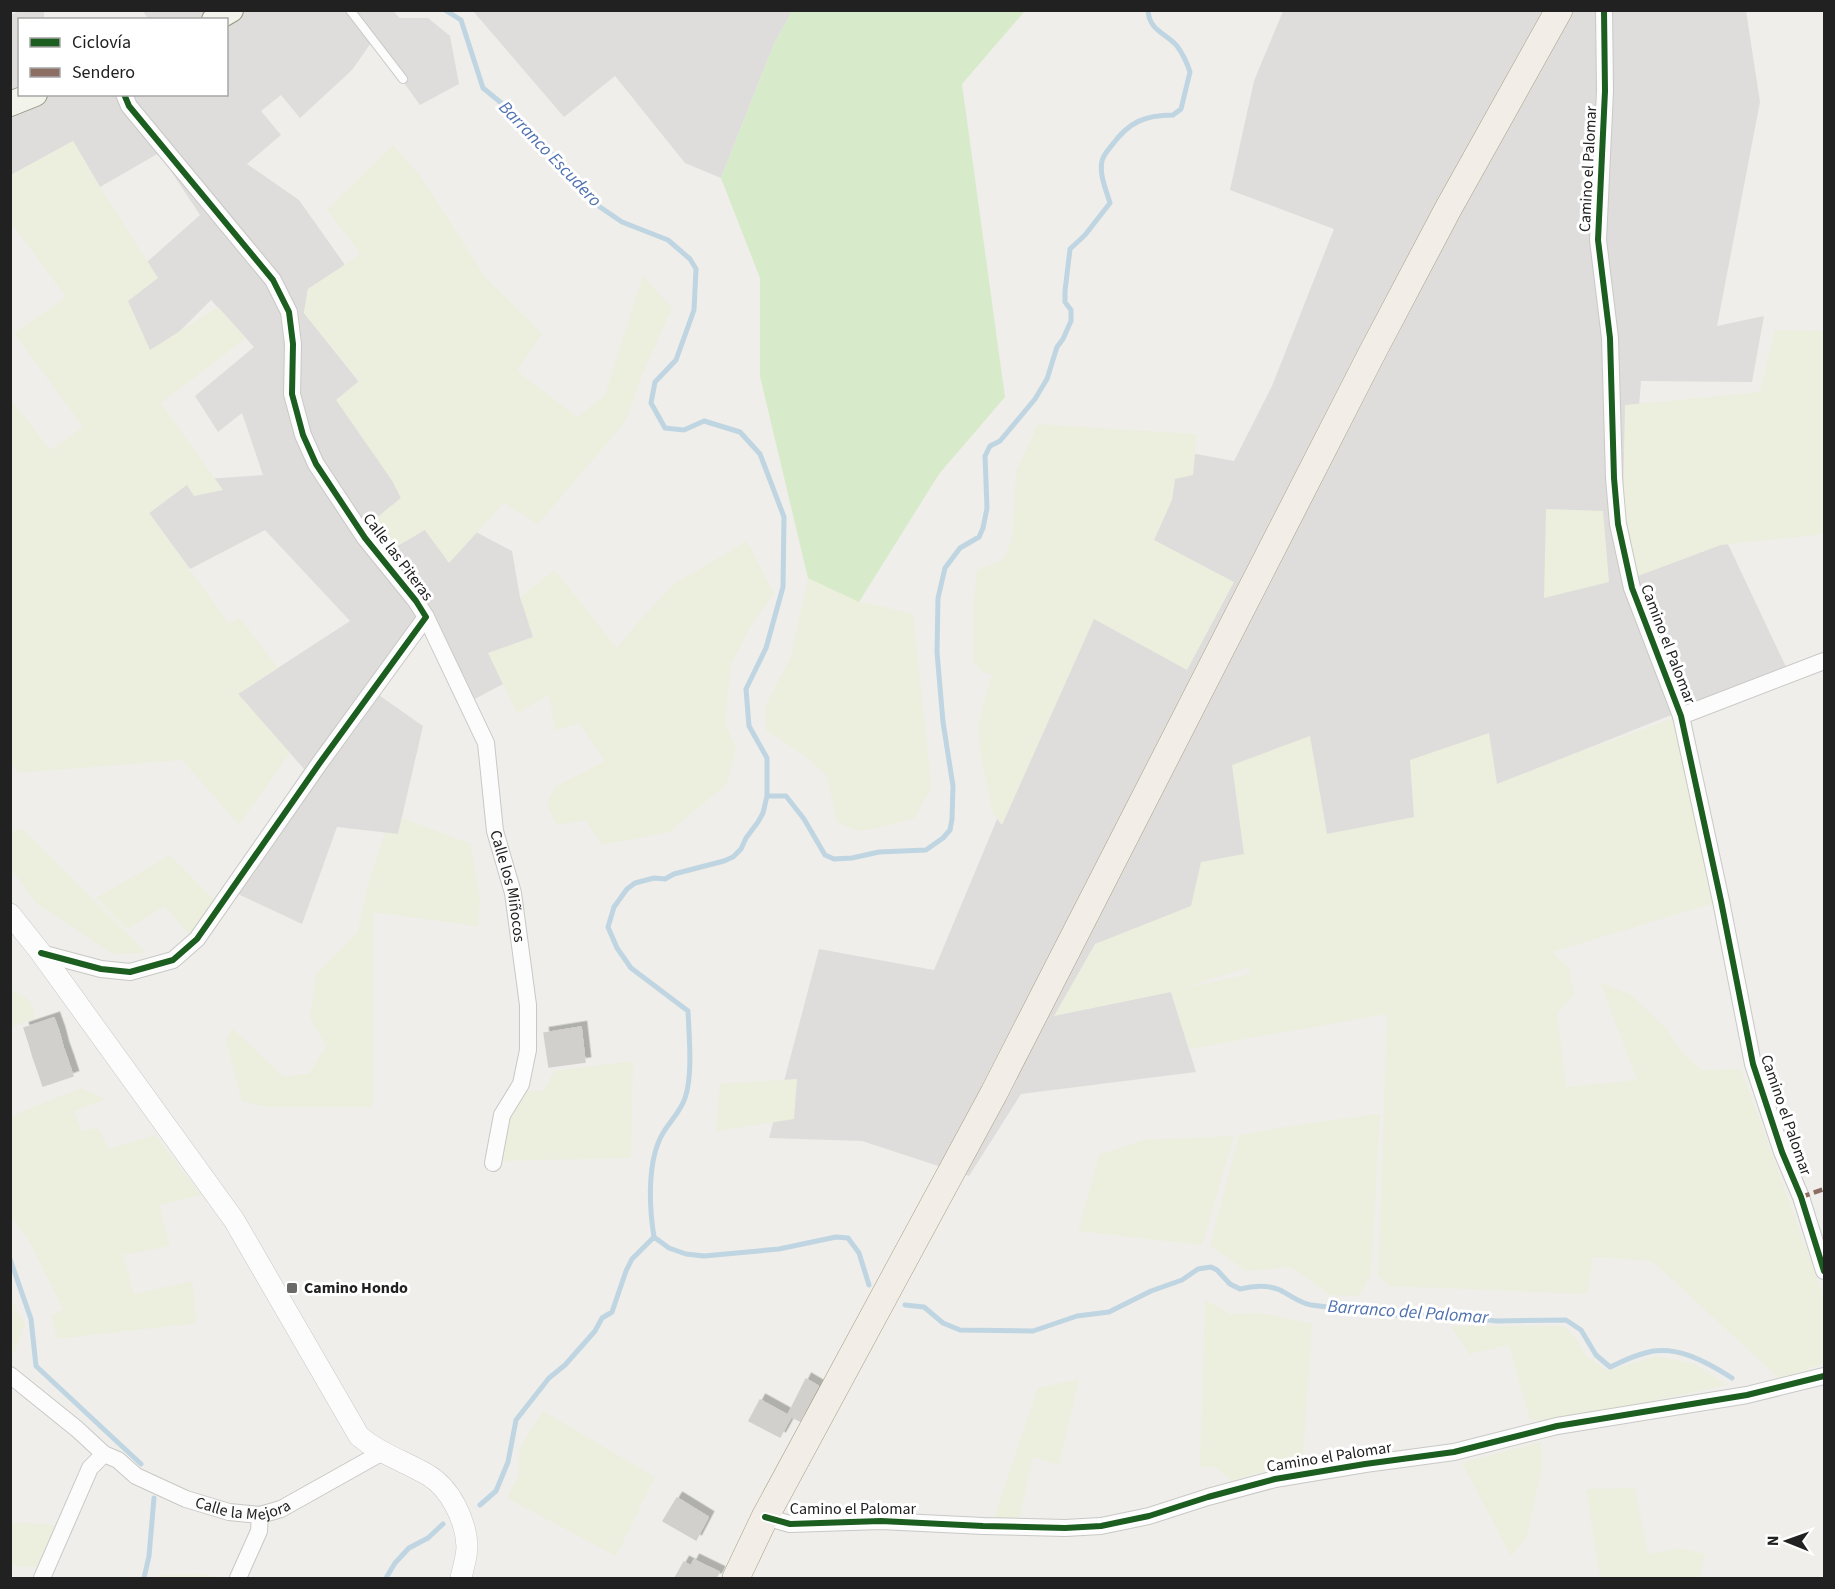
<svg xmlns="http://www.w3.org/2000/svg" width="1835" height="1589" viewBox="0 0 1835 1589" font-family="'Source Sans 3',sans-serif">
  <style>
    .residential { fill: #dedddb }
    .farmland { fill: #ecefde; fill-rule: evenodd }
    .grass { fill: #d7ebca }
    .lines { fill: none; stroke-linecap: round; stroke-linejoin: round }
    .stream { stroke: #bfd5e1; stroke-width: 5 }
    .building { fill: #d2d0cd; stroke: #d2d0cc; stroke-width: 1.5; filter: url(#shadow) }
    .service-casing { stroke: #c8c8c6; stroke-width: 10 }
    .minor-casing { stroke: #c8c8c6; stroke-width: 18 }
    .tertiary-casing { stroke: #c8c8c6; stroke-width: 22 }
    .secondary-casing { stroke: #949982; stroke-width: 26 }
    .primary-casing { stroke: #a6a086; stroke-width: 28 }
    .service { stroke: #fdfcfc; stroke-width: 8 }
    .minor { stroke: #fdfcfc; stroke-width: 16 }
    .tertiary { stroke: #fdfcfc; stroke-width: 21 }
    .secondary { stroke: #f2f4ec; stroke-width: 24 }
    .primary { stroke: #f2eee7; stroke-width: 27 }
    .quiet { stroke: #8d6e63; stroke-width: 4.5; stroke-dasharray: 9 4.5; stroke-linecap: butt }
    .cycleway-casing { stroke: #fff; stroke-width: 10 }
    .cycleway { stroke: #1b5e20; stroke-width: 6 }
    .poi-dot { fill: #696967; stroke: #fff; stroke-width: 2 }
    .labels { text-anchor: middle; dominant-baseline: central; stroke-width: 6; stroke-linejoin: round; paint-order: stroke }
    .street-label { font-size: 16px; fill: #212121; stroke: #fff }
    .poi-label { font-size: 16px; font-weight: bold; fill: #212121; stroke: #fff; text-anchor: start }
    .water-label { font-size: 18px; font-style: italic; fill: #4f71af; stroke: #fff }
  </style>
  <defs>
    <filter id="shadow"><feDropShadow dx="5.5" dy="-5.5" stdDeviation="0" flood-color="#0004"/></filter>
  </defs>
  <rect width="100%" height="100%" fill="#efeeea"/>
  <path class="residential" d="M20,11h24v8l-24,1v74h206v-74l-78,-1 -5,-8h250l7,7h28l22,18 9,48 -39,21 -47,-65 -21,30 -52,48 -19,-23 -20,16 20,24 -34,29 52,36 46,65 -37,24 -4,24 55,69 34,100 8,16 -30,25 54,7 24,32 27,-30 36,19 8,46 14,40 -45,16 14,31 -36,19 -41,-85 -53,73 50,35 -25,108 -61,-7 -35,97 -77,-36 79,-119 -66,-75 112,-73 -85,-91 -75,39 -41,-56 43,-33 71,-5 -21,-62 -24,19 -23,-36 59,-49 -43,-47 -64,64 -37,-69 90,-80 -41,-62 -59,34 -27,-46 -62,34 -1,-160z
    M473,11h319l-18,33 -53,134 -36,-15 -70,-87 -51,41z
    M1283,11h463l14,91 -43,224 47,-10 -12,66 -111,-1 -8,104 20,83 74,-26 60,127 -372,148 -244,175 25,80 -175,22 -52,82 -107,-35 -93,-3 50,-189 115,21 219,-524 81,15 38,-75 62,-157 -104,-39 24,-109z"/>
  <path class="farmland" d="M73,141l27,46 58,91 -30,23 22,49 68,-43 28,31 -85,65 62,87 -29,6 -7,-11 -38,28 80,111 11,-6 38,50 -40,26 52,59 -51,72 -57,-65 -164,13 -7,-11v-363l39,51 33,-23 -69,-94 52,-36 -55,-74v-48z
    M393,145l28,32 65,101 56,55 -25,38 60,46 28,-22 38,-119 29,32 -29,65 -18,49 -87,102 -34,-21 -55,60 -24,-33 -31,18 -24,-25 31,-25 -8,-16 -57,-82 23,-19 -55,-68 4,-24 53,-35 -34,-44z
    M751,221l254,176 -66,77 -80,127 54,13 12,111 6,62 -16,31 -33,9 -24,4 -21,-9 -10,-46 -21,-19 -40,-27 -1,-23 26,-51 17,-78 -48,-202v-98l-19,-49z
    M1775,330l49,1v203l-103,11 -83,31 -15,-74 2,-97 135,-13z
    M1038,424l159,10 -4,41 -18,4 -3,21 -18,40 80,42 -47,88 -93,-51 -92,206 -9,-11 -13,-62 -2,-27 14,-51 -9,-2 -10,-11 1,-61 3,-30 26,-10 9,-21 4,-68z
    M1546,509l57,2 6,71 -65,16z
    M747,541l27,52 -22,31 -21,41 -6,58 11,25 -9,36 -58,48 -67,13 -17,-25 -29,5 -9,-21 8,-17 50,-26 -26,-38 -24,7 -6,-35 -32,18 -29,-60 45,-16 -13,-40 35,-27 62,78 23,-28 34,-36z
    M1681,716l40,185 -169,51 17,16 5,27 -17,18 9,74 71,-7 -37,-98 31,13 36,34 11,19 23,22 40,-1 83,229v65l-44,16 -128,-118 -59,-4 -6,37 -197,-8 -12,-10 9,-262 -198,35 -18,-57 -117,24 41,-72 96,-38 10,-44 43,-8 -12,-89 78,-29 17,98 87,-17 -4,-57 79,-27 8,51 82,-32zM1250,967v7l-70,15 69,-22z
    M402,818l69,26 9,55 -2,27 -105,-14v195h-106l-25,-6 -16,-60 6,-13 52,49 25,-3 17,-28 -16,-28 6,-44 41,-41 13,-55 15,-45 13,1z
    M22,828l125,125 -34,1 -77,-51 -25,-34v-37z
    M170,855l44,45 -25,35 -24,-29 -38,23 -31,-31z
    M11,989l19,12 5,17 -24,9z
    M633,1061l-2,97 -132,3 7,-43 8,-6 13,-21h17l10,-20z
    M797,1079l-3,40 -78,12 4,-47z
    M81,1088l25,11 -32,12 7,20 17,-3 11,21 46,-14 46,60 -42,10 11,41 -47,9 11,39 58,-13 5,42 -140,16 -6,-23 12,-7 -36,-72 -16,-19v-102z
    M1380,1114l-9,161 -13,21 -28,-1 -39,-28 -45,4 -36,-26 29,-110 64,-11z
    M1234,1136l-32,109 -124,-14 21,-76 44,-15z
    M11,1298l14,27 -14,36h-1z
    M1205,1300l26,14 29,-1 52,11 -9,135 -71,22 -17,-14h-15z
    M1451,1326h112l12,11 11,19 22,15 47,-15 39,8 33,21 -126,27 -55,9 -16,-1 -21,-75 -40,9z
    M1079,1379l-20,86 -26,-8 -15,66 -24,-5 44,-130z
    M543,1411l112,66 -39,79 -109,-58 12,-24v-25z
    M1541,1442l1,24 -15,70 -16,20 -49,-93z
    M1635,1488l13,66 32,-6 25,6 -5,24h-100l-14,-89z
    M11,1522l47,3 -19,42 -28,-1z
    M202,1574l26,4h-68v-3z"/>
  <path class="grass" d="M792,11h233l-63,73 43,313 -66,77 -80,128 -51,-24 -48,-202v-98l-39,-100 53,-134z"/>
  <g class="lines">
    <path class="stream" d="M445,10l16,10 22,68 33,27 84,92 22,15 46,18 22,19 6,10 -2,41 -18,50 -21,22 -4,21 14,25 19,2 20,-9 36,11 20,22 24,63 -1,70 -17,61 -20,41 3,37 18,32v38l-4,17 -5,9 -12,16 -5,11 -8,8 -9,4 -50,13 -9,5 -11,-1 -19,5 -8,6 -13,18 -6,20 9,21 14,20 57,43c1,24 5,65 -3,87 -4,13 -15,23 -22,35 -16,27 -14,73 -9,104l-22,22 -6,12 -14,41 -10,6 -7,13 -30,34 -16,13 -33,42 -8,42 -12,29 -16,14
      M767,796h19l18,23 21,36 9,4 18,-1 27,-6 47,-2 17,-12 7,-8 2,-11 1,-33 -10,-64 -6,-70 1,-54 7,-30 15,-20 19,-11 4,-9 4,-20 -2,-52 5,-10 10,-5 35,-42 12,-20 10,-32 6,-8 8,-18v-11l-6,-8v-11l5,-42 15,-14 25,-32c-4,-13 -11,-29 -8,-42 1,-6 7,-12 10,-16 17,-23 33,-30 61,-30l8,-6 9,-37c-3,-9 -7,-18 -13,-26 -11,-13 -28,-15 -29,-36
      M654,1237l15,11 17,6 18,2 75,-7 57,-12 12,1 11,15 10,32
      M10,1259l21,60 5,47 105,98
      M905,1305l19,2 19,16 17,7 73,1 44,-15 32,-4 42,-21 31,-11 16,-11 13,-2 6,3 13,14 10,5c12,-3 28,-4 40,1 10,5 20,13 31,15l82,10h61l42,6 70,-1 15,10 15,25 14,12c11,-5 23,-11 35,-14 31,-9 62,9 87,25
      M144,1578l5,-22 5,-58
      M386,1578l9,-15 14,-15 19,-10 15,-14"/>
  </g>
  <path class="building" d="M54,1018l5,14 -30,11 -5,-15z
    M581,1027l4,35 -36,5 -5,-34z
    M59,1032l4,15 -30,10 -4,-14z
    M63,1047l5,14 -30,10 -5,-14z
    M68,1061l5,15 -30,10 -5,-15z
    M806,1379l12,7 -18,35 -12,-6z
    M760,1400l31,17 -11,20 -31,-16z
    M677,1498l31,19 -12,23 -33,-19z
    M694,1560l25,12 -3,6h-41l9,-16 7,4z"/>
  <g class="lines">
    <g class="service-casing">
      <path id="service" d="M350,10l53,69"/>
    </g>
    <g class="minor-casing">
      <g id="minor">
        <path d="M1604,10l1,81 -7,149 12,98 4,140 4,46 14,64 49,128 40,185 32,163 29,88 19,45 23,74"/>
        <path id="s1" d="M426,617l60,126 9,88 18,62 15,112v45l-7,34 -19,31 -9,48"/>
        <path d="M1681,716l143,-55"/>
        <path d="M41,953l60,16 29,3 43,-12 24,-21 122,-175 107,-147 -10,-16 -51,-63 -49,-74 -13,-29 -11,-41 1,-50 -4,-32 -16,-32 -144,-174 -5,-12"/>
        <path id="s2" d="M10,1375l67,54 27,25 14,6 18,16 50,23 43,13 31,3 21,-6 100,-56"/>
        <path d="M765,1517l25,7 91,-3 102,5 82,2 36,-2 48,-10 59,-19 67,-18 90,-15 89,-12 103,-26 190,-31 77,-19"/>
        <path d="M42,1578l48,-110 14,-14"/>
        <path d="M238,1578l21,-47 1,-16"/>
      </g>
    </g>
    <g class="tertiary-casing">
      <path id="tertiary" d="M10,914l31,39 193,267 125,216c21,18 45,25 69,39 22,13 38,45 39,71 0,11 -4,22 -6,32"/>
    </g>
    <g class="secondary-casing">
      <path id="secondary" d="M214,20l17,-10
        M10,104l25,-10"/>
    </g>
    <g class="primary-casing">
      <path id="primary" d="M736,1578l29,-61 229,-424 377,-738 77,-146 111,-199"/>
    </g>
    <use href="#service" class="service"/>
    <use href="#minor" class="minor"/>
    <use href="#tertiary" class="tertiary"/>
    <use href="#secondary" class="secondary"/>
    <use href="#primary" class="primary"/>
    <path class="quiet" d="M1801,1197l23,-8"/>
    <g class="cycleway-casing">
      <path id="cycleway" d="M1604,10l1,81 -7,149 12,98 4,140 4,46 14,64 49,128 40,185 32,163 29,88 19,45 23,74
        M41,953l60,16 29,3 43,-12 24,-21 122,-175 107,-147 -10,-16 -51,-63 -49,-74 -13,-29 -11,-41 1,-50 -4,-32 -16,-32 -144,-174 -5,-12
        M765,1517l25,7 91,-3 102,5 82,2 36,-2 48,-10 59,-19 67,-18 90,-15 89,-12 103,-26 190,-31 77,-19"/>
    </g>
    <use href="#cycleway" class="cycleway"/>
  </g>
  <rect class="poi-dot" x="286" y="1282" width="12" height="12" rx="3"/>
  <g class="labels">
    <g class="street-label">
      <text transform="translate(1588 169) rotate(-87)">Camino el Palomar</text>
      <text transform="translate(398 557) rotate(53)">Calle las Piteras</text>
      <text transform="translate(1668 644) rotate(69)">Camino el Palomar</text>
      <text stroke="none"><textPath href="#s1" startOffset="285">Calle los Miñocos</textPath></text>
      <text transform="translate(1786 1115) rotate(71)">Camino el Palomar</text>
      <text transform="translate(1329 1457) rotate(-9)">Camino el Palomar</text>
      <text stroke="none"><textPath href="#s2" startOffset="276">Calle la Mejora</textPath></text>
      <text x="853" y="1509">Camino el Palomar</text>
    </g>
    <g class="poi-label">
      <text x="304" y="1288">Camino Hondo</text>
    </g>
    <g class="water-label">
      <text transform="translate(550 154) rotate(46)">Barranco Escudero</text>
      <text transform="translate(1408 1312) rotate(4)">Barranco del Palomar</text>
    </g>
  </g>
  <rect width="1835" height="1589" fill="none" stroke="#212121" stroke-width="24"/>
  <rect x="18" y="18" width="210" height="78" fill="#ffffff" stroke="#a6a6a6" stroke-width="1.5"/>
  <rect x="30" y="38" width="30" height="9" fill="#1b5e20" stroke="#a6a6a6" stroke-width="1.5"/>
  <text x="72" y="48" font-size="18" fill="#212121">Ciclovía</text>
  <rect x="30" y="68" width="30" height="9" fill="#8d6e63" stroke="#a6a6a6" stroke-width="1.5"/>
  <text x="72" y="78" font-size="18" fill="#212121">Sendero</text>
  <g transform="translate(1787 1541) rotate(271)" stroke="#ffffff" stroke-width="4.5" paint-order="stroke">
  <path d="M0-4.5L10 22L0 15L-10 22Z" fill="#212121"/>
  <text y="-9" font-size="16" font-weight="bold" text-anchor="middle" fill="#212121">N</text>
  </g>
</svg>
